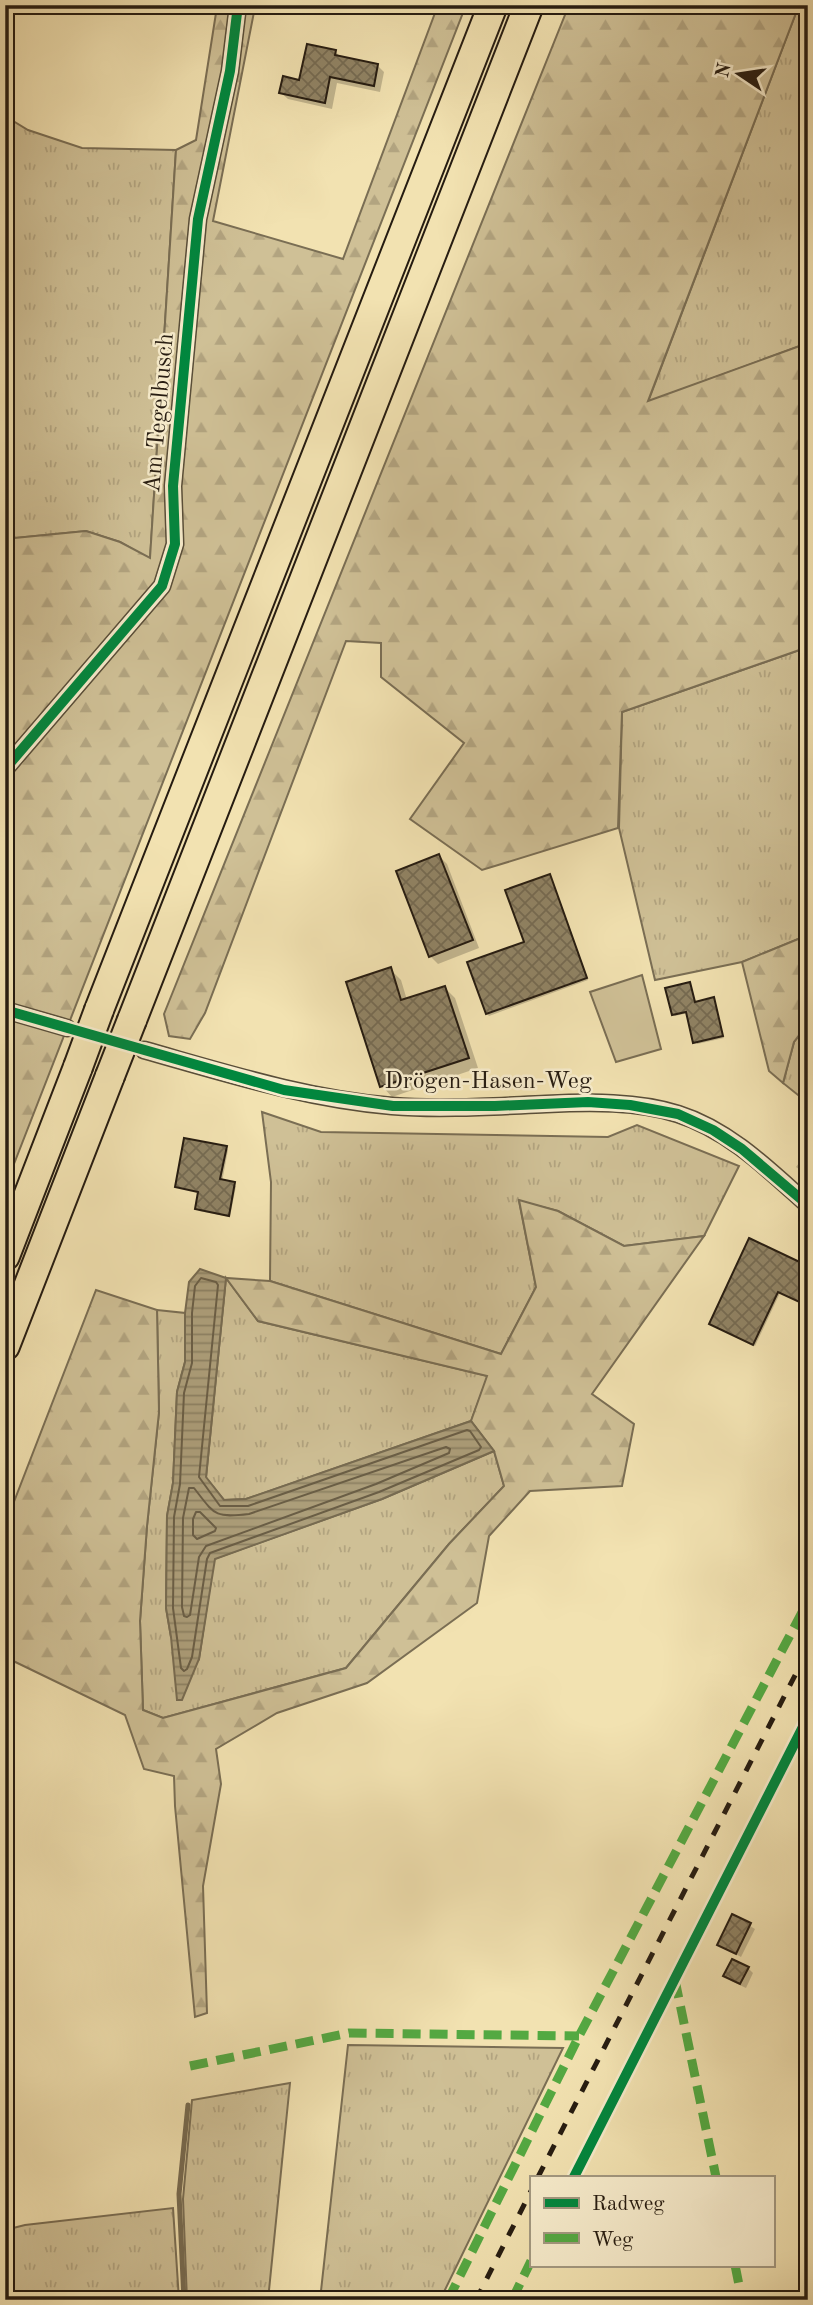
<svg xmlns="http://www.w3.org/2000/svg" width="813" height="2305" viewBox="0 0 813 2305" font-family="'Old Standard TT',serif">
  <style>
    .grass { fill: url(#grass-tufts); stroke: #7a6e54; stroke-width: 2 }
    .forest { fill: url(#forest-firs); stroke: #7a6e54; stroke-width: 2 }
    .pitch { fill: #cfc096; stroke: #7a6e54; stroke-width: 2 }
    .water { fill: url(#water-rules); stroke: #776b51; stroke-width: 2 }
    .shadow { fill: #0003 }
    .lines { fill: none; stroke-linecap: round; stroke-linejoin: round }
    .shore { stroke: #6a5e46; stroke-width: 2 }
    .stream { stroke: #776b51; stroke-width: 5 }
    .building { fill: url(#building-cross-hatch); stroke: #261c11; stroke-width: 2 }
    .minor-casing { stroke: #594e39; stroke-width: 19 }
    .motorway-casing { stroke: #261c11; stroke-width: 32 }
    .minor { stroke: #f7eccc; stroke-width: 16 }
    .motorway { stroke: #f2e2b1; stroke-width: 28 }
    .rail { stroke: #261c11; stroke-width: 5; stroke-dasharray: 12 12; stroke-linecap: butt }
    .motorway-bridge-casing { stroke: #261c11; stroke-width: 32; stroke-linecap: butt }
    .motorway-bridge { stroke: #f2e2b1; stroke-width: 28 }
    .quiet { stroke: #53a942; stroke-width: 9; stroke-dasharray: 18 9; stroke-linecap: butt }
    .cycleway-casing { stroke: #f7eccc; stroke-width: 15 }
    .cycleway { stroke: #00873e; stroke-width: 10 }
    .labels { text-anchor: middle; dominant-baseline: central; stroke-width: 5; stroke-linejoin: round; paint-order: stroke }
    .street-label { font-size: 24px; fill: #261c11; stroke: #f7eccc }
  </style>
  <defs>
    <pattern id="grass-tufts" width="24" height="20" patternUnits="userSpaceOnUse" patternTransform="scale(1.75)"><rect width="24" height="20" fill="#cfc096"/><path d="M3 7l-1-3M5 7V3M7 7l1-3M15 17l-1-3M17 17v-4M19 17l1-3" fill="none" stroke="#b2a480"/></pattern>
    <pattern id="forest-firs" width="22" height="20" patternUnits="userSpaceOnUse" patternTransform="scale(1.75)"><rect width="22" height="20" fill="#cfc096"/><path d="M5 1l3.5 6h-7zM16 11l3.5 6h-7z" fill="#b2a480"/></pattern>
    <pattern id="water-rules" width="6" height="5" patternUnits="userSpaceOnUse" patternTransform="scale(1.75)"><rect width="6" height="5" fill="#ad9f7b"/><path d="M0 2.5h6" fill="none" stroke="#8d8163"/></pattern>
    <pattern id="building-cross-hatch" width="8" height="8" patternUnits="userSpaceOnUse" patternTransform="scale(1.75)"><rect width="8" height="8" fill="#908364"/><path d="M0 0l8 8M0 8l8-8" fill="none" stroke="#756a51"/></pattern>
  </defs>
  <rect width="100%" height="100%" fill="#f2e2b1"/>
  <filter id="stains"><feTurbulence type="fractalNoise" baseFrequency=".00286" numOctaves="4"/><feColorMatrix values="0 0 0 0 .2 0 0 0 0 .09 0 0 0 0 .02 0 0 0 .5 -.17"/></filter>
  <radialGradient id="worn" r=".72"><stop offset=".6" stop-color="#630" stop-opacity="0"/><stop offset="1" stop-color="#630" stop-opacity=".3"/></radialGradient>
  <path class="grass" d="M799,5h9v338l-160,59z
    M5,116l23,14 54,18 94,2 -26,409 -30,-17 -34,-11 -71,7 -10,-15v-53l8,-7 -8,-6z
    M808,647v288l-66,27 -87,18 -36,-152 3,-116z
    M808,1024v79l-25,-20 11,-41z
    M262,1112l59,20 287,5 29,-12 102,41 -35,70 -80,10 -66,-35 -39,-10 17,86 -35,67 -231,-73 1,-99z
    M226,1278l32,43 230,55 -17,45 -225,78 -22,1 -18,-22z
    M157,1310l28,3v49l-8,30 -4,91 -6,33 -1,92 5,29 28,22 15,-100 168,-60 112,-48 10,35 -55,58 -103,124 -183,50 -20,-8 -3,-89 7,-95 12,-114z
    M348,2045l215,3 -123,252h-120z
    M290,2083l-22,217h-81l-4,-101 9,-99z
    M173,2208l6,92h-174v-70l20,-5z"/>
  <path class="forest" d="M438,5h28l-461,1182v-164l5,-11 -5,-2v-487l10,15 71,-7 34,11 30,16 26,-408 20,-10 20,-127 39,-6 -42,214 130,38z
    M569,5h230l-151,396 160,-58v304l-186,65 -4,116 -136,42 -72,-51 54,-76 -83,-66v-34l-35,-2 -141,372 -15,26 -21,-3 -5,-22z
    M808,935v89l-14,18 -11,41 -14,-12 -27,-109z
    M519,1200l39,11 66,35 80,-10 -112,158 42,30 -12,62 -92,5 -41,45 -12,67 -110,80 -90,30 -61,36 5,35 -18,102 4,127 -12,4 -20,-211 -1,-30 -30,-7 -19,-54 -120,-58v-132l91,-235 61,20 2,102 -12,114 -7,95 3,89 20,8 183,-50 103,-124 55,-58 -10,-35 -23,-30 16,-45 -229,-55 -32,-43 44,3 231,73 35,-67z"/>
  <path class="pitch" d="M642,975l19,74 -45,13 -26,-70z"/>
  <path class="water" d="M200,1269l26,9 -20,199 18,23 22,-1 225,-78 23,30 -112,48 -167,60 -16,100 -17,41h-5l-6,-63 -5,-29 1,-92 6,-33 4,-91 8,-30v-49l4,-31z"/>
  <path class="shadow" d="M336,52l5,6 36,7 7,7 -4,20 -43,-9 -5,26 -44,-10 -7,-6 20,-11z
    M439,856l8,8 32,84 -41,16 -8,-8z
    M551,878l37,102 -99,36 -2,-2 39,-71z
    M390,969l11,11 6,20 38,-12 10,10 23,70 -86,29 -10,-11z
    M690,984l6,19 17,-4 2,2 9,37 -27,6 -9,-31 -13,3 -2,-2z
    M226,1147l2,3 -6,32 14,4 -6,31 -31,-6 -2,-2 3,-16 -23,-6z
    M808,1151v25l-12,-9z
    M750,1241l58,65 -28,-13 -25,53 -44,-22z
    M733,1916l22,13 -14,28 -22,-12z
    M748,1968l5,5 -7,15 -15,-7 -5,-5z"/>
  <g class="lines">
    <path class="shore" d="M201,1278l15,4 2,3 -19,192 21,29h28l219,-76 3,1 11,16 -2,3 -100,42 -169,61 -3,6 -15,98 -5,12 -3,2 -3,-3 -8,-60 1,-91 6,-33 4,-91 8,-30v-50l3,-27z
      M446,1447l4,2 -1,4 -73,31 -170,62 -7,11 -9,58 -3,2 -3,-1 -2,-9 1,-89 6,-30h5c21,27 20,30 55,26z
      M196,1512h4l16,16 -1,3 -18,8 -4,-4v-16z"/>
    <path class="stream" d="M184,2300l-5,-106 9,-89"/>
  </g>
  <path class="building" d="M307,44l29,6 -1,5 43,9 -4,22 -44,-9 -5,26 -46,-10 4,-17 16,4z
    M439,854l34,86 -44,17 -33,-86z
    M550,874l37,104 -101,36 -19,-52 57,-20 -19,-52z
    M391,967l10,33 44,-14 24,72 -89,29 -34,-105z
    M690,982l5,20 19,-5 9,39 -30,7 -7,-31 -14,3 -7,-27z
    M184,1138l43,8 -7,33 15,3 -6,34 -34,-7 3,-17 -23,-5z
    M749,1238l59,28v40l-30,-14 -25,53 -44,-21z
    M732,1914l19,9 -15,31 -19,-9z
    M732,1959l17,8 -9,17 -17,-8z"/>
  <g class="lines">
    <g class="minor-casing">
      <path id="minor" d="M5,769l157,-183 13,-42 -2,-58 25,-267 32,-148 8,-66
        M5,1010l62,18
        M144,1050c82,23 163,49 248,56 49,4 106,0 154,-2 43,-2 92,-3 132,10 51,16 91,56 130,91"/>
    </g>
    <g class="motorway-casing">
      <path id="motorway" d="M99,1010l394,-1005
        M132,1020l397,-1015
        M5,1256l73,-189
        M5,1346l105,-270"/>
    </g>
    <use href="#minor" class="minor"/>
    <use href="#motorway" class="motorway"/>
    <path class="rail" d="M538,2177l270,-527
      M476,2300l55,-109"/>
    <g class="motorway-bridge-casing">
      <path id="motorway-bridge" d="M78,1067l21,-57
        M110,1076l22,-56"/>
    </g>
    <use href="#motorway-bridge" class="motorway-bridge"/>
    <path class="quiet" d="M675,1980l41,197
      M190,2066l159,-33 230,3
      M735,2265l7,35
      M448,2300l131,-264 229,-435
      M512,2300l19,-39"/>
    <g class="cycleway-casing">
      <path id="cycleway" d="M5,769l157,-183 13,-42 -2,-58 25,-267 32,-148 8,-66
        M5,1010l279,80 109,16h102l93,-4 42,3 48,9 35,16 29,19 66,56
        M574,2177l234,-460"/>
    </g>
    <use href="#cycleway" class="cycleway"/>
  </g>
  <g class="labels">
    <g class="street-label">
      <text transform="translate(160 413) rotate(-85)">Am Tegelbusch</text>
      <text x="488" y="1082">Drögen-Hasen-Weg</text>
    </g>
  </g>
  <rect width="813" height="2305" fill="none" stroke="#f2e2b1" stroke-width="28"/>
  <rect x="7" y="7" width="799" height="2291" fill="none" stroke="#261c11" stroke-width="3.5"/>
  <rect x="14" y="14" width="785" height="2277" fill="none" stroke="#261c11" stroke-width="2"/>
  <rect x="530" y="2176" width="245" height="91" fill="#f7eccc" stroke="#a39981" stroke-width="2"/>
  <rect x="544" y="2198" width="35" height="10" fill="#00873e" stroke="#a39981" stroke-width="2"/>
  <text x="592" y="2210" font-size="21" fill="#261c11">Radweg</text>
  <rect x="544" y="2233" width="35" height="10" fill="#53a942" stroke="#a39981" stroke-width="2"/>
  <text x="592" y="2246" font-size="21" fill="#261c11">Weg</text>
  <g transform="translate(739 74) rotate(283)" stroke="#f7eccc" stroke-width="5" paint-order="stroke">
  <path d="M0-5L12 26L0 18L-12 26Z" fill="#261c11"/>
  <text y="-10" font-size="19" font-weight="bold" text-anchor="middle" fill="#261c11">N</text>
  </g>
  <rect width="100%" height="100%" filter="url(#stains)"/>
  <rect width="100%" height="100%" fill="url(#worn)"/>
</svg>
